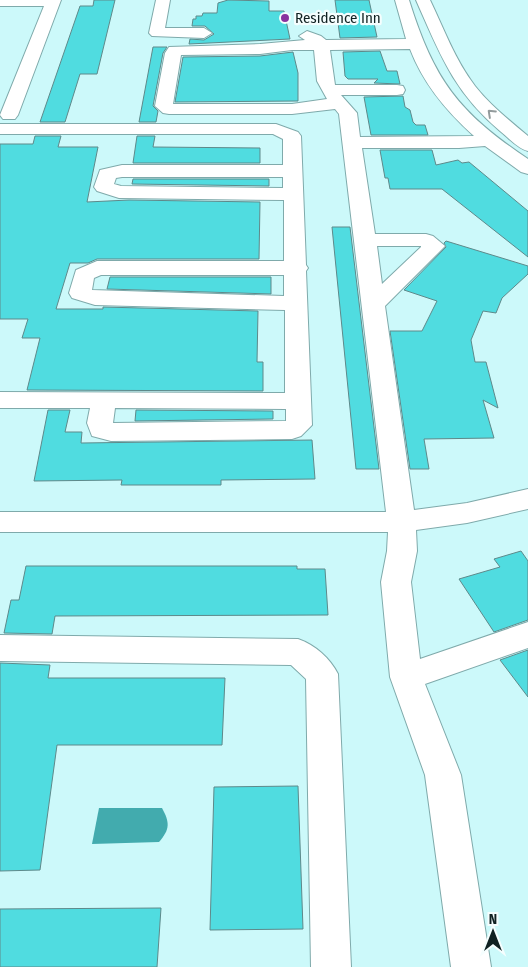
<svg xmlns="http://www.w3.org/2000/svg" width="528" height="967" viewBox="0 0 528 967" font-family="'Fira Sans Condensed',sans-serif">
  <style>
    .water { fill: #42abae }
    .building { fill: #50dce0; stroke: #5e898a }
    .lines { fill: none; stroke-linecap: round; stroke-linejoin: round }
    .minor-casing { stroke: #7faaab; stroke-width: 2 }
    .minor { fill: #fff; fill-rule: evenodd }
    .oneway { stroke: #939b9c }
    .poi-dot { fill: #89329f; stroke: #f5fefe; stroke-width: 2 }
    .labels { text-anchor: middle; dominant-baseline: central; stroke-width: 4.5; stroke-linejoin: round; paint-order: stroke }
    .far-poi-label { font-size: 15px; fill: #102122; stroke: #f5fefe; text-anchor: start }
  </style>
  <rect width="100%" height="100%" fill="#ccf9fa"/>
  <path class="water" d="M99,808h63c8,15 8,21 -3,34l-67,2z"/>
  <path class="building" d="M94,0h21l-18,74h-17l-15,48h-25l40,-116h13z
    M228,0l41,1v10h15l6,28 -101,5 1,-5 14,1 10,-6 -9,-8h-13l1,-7h3v-3h6l1,-3h14l1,-10z
    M335,0h34l8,37 -37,1z
    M153,47h14l-4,6 -10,53 5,5 -2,11h-17z
    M380,51l7,20h10l3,13 -26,-1 4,-4h-30l-3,-3 -2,-24z
    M293,52l5,21v28l-123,1 8,-45 77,-1z
    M403,96l2,11 5,3 3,12 3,3h9l3,10h-57l-7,-38z
    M35,136h26l-3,11h40l-11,55 42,-2 131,2 -1,57h-162l-9,4h-18l-14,46h47v-2l155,4 -1,51h6v29l-236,-1 13,-52h-18l6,-19h-28v-175h33z
    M137,136h18l-2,11 107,1v15h-127z
    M380,150h52l4,15 22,-5 4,3 7,-1 59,49v46l-86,-68h-52l-2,-11h-3z
    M133,179h136v7l-137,-2z
    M332,227h18l29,242h-23z
    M446,241l82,25v8l-26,24 -6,15 -13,-2 -12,29 4,22h11l12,46 -15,-8 11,38 -70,1 5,30h-19l-20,-138h32l15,-30 -33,-11 42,-43 -2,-4z
    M110,277h161v17l-164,-5z
    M48,410h22l-5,22h17l-1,11 231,-3 3,39 -94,1v5h-100l1,-5 -88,1z
    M136,410l137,1v8l-138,2z
    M521,551l7,10v59l-34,12 -35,-53 41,-12 -6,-8z
    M26,566h271v3h28l3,46 -273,1 -3,18 -48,-1 7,-33h8z
    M528,650v47l-28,-37z
    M0,663l50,2 -2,13h177l-3,67h-165l-17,125 -40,1z
    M298,786l5,143 -93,1 4,-143z
    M161,908l-4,59h-157v-58z"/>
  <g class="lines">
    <g class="minor-casing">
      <path id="minor" d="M0,0h61l-43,115 -3,4h-12l-3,-4 44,-109h-44z
        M156,0h14l-5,28h39l8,5 -8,5 -52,-2 -3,-3z
        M395,0h14c25,80 49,112 119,159v15l-7,-2 -36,-26 -26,2h-97l13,86h51l7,2 12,10 -60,60 29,204 53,-7 61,-14v20l-61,14 -51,7 1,21 -6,31 9,77 108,-37v26l-103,36 36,91 30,192h-40l-26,-192 -35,-98 -9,-95 6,-31 1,-19h-388v-20h386l-47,-398 -4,-5 -43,5h-123l-6,-1 -8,-7 10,-53 4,-6 91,-3 45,-4 -6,-4 8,-5 14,5 5,4 80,-1zM410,49c13,34 36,62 64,87l-114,1 -3,-24 -16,-18h56l6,-1 2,-4 -2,-4 -6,-1h-62l-5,-35zM292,50h22l3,31 10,18 -35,5h-119l8,-49 79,-1zM377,246h44v1l-39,37z
        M416,0h14c14,29 25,60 45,86 15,19 34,34 53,50v15c-11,-3 -19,-13 -28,-20 -47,-40 -60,-77 -84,-131z
        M0,124h276l22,8 3,4 5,129 2,3 -2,3 6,154 -11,11 -9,3 -181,2 -19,-5 -5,-13 3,-15h-90v-16l285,1v-83l-190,-5 -23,-7 -3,-5 7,-23 21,-9h187v-61l-165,-2 -22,-7 -3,-4 6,-17 22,-5h161v-26l-10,-5h-273zM122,177h161v11l-162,-2 -7,-2 2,-6zM101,275h183v21l-192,-6 2,-12zM115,408l171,1v12l-173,2z
        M0,635l298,4c17,6 32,19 40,35l13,293h-40l-5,-288 -15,-14 -291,-4z"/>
    </g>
    <use href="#minor" class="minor"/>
  </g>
  <defs><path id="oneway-chevron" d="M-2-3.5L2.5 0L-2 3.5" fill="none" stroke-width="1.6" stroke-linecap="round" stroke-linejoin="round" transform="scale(1.25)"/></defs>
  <use class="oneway" href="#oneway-chevron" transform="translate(491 113) rotate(-137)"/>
  <circle class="poi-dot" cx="285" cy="18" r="5"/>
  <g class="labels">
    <g class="far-poi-label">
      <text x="295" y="18">Residence Inn</text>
    </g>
  </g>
  <g transform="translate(493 932)" stroke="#f5fefe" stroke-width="4" paint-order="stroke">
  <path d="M0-4L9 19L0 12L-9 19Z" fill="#102122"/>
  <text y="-8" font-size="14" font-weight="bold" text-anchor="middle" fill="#102122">N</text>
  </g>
</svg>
